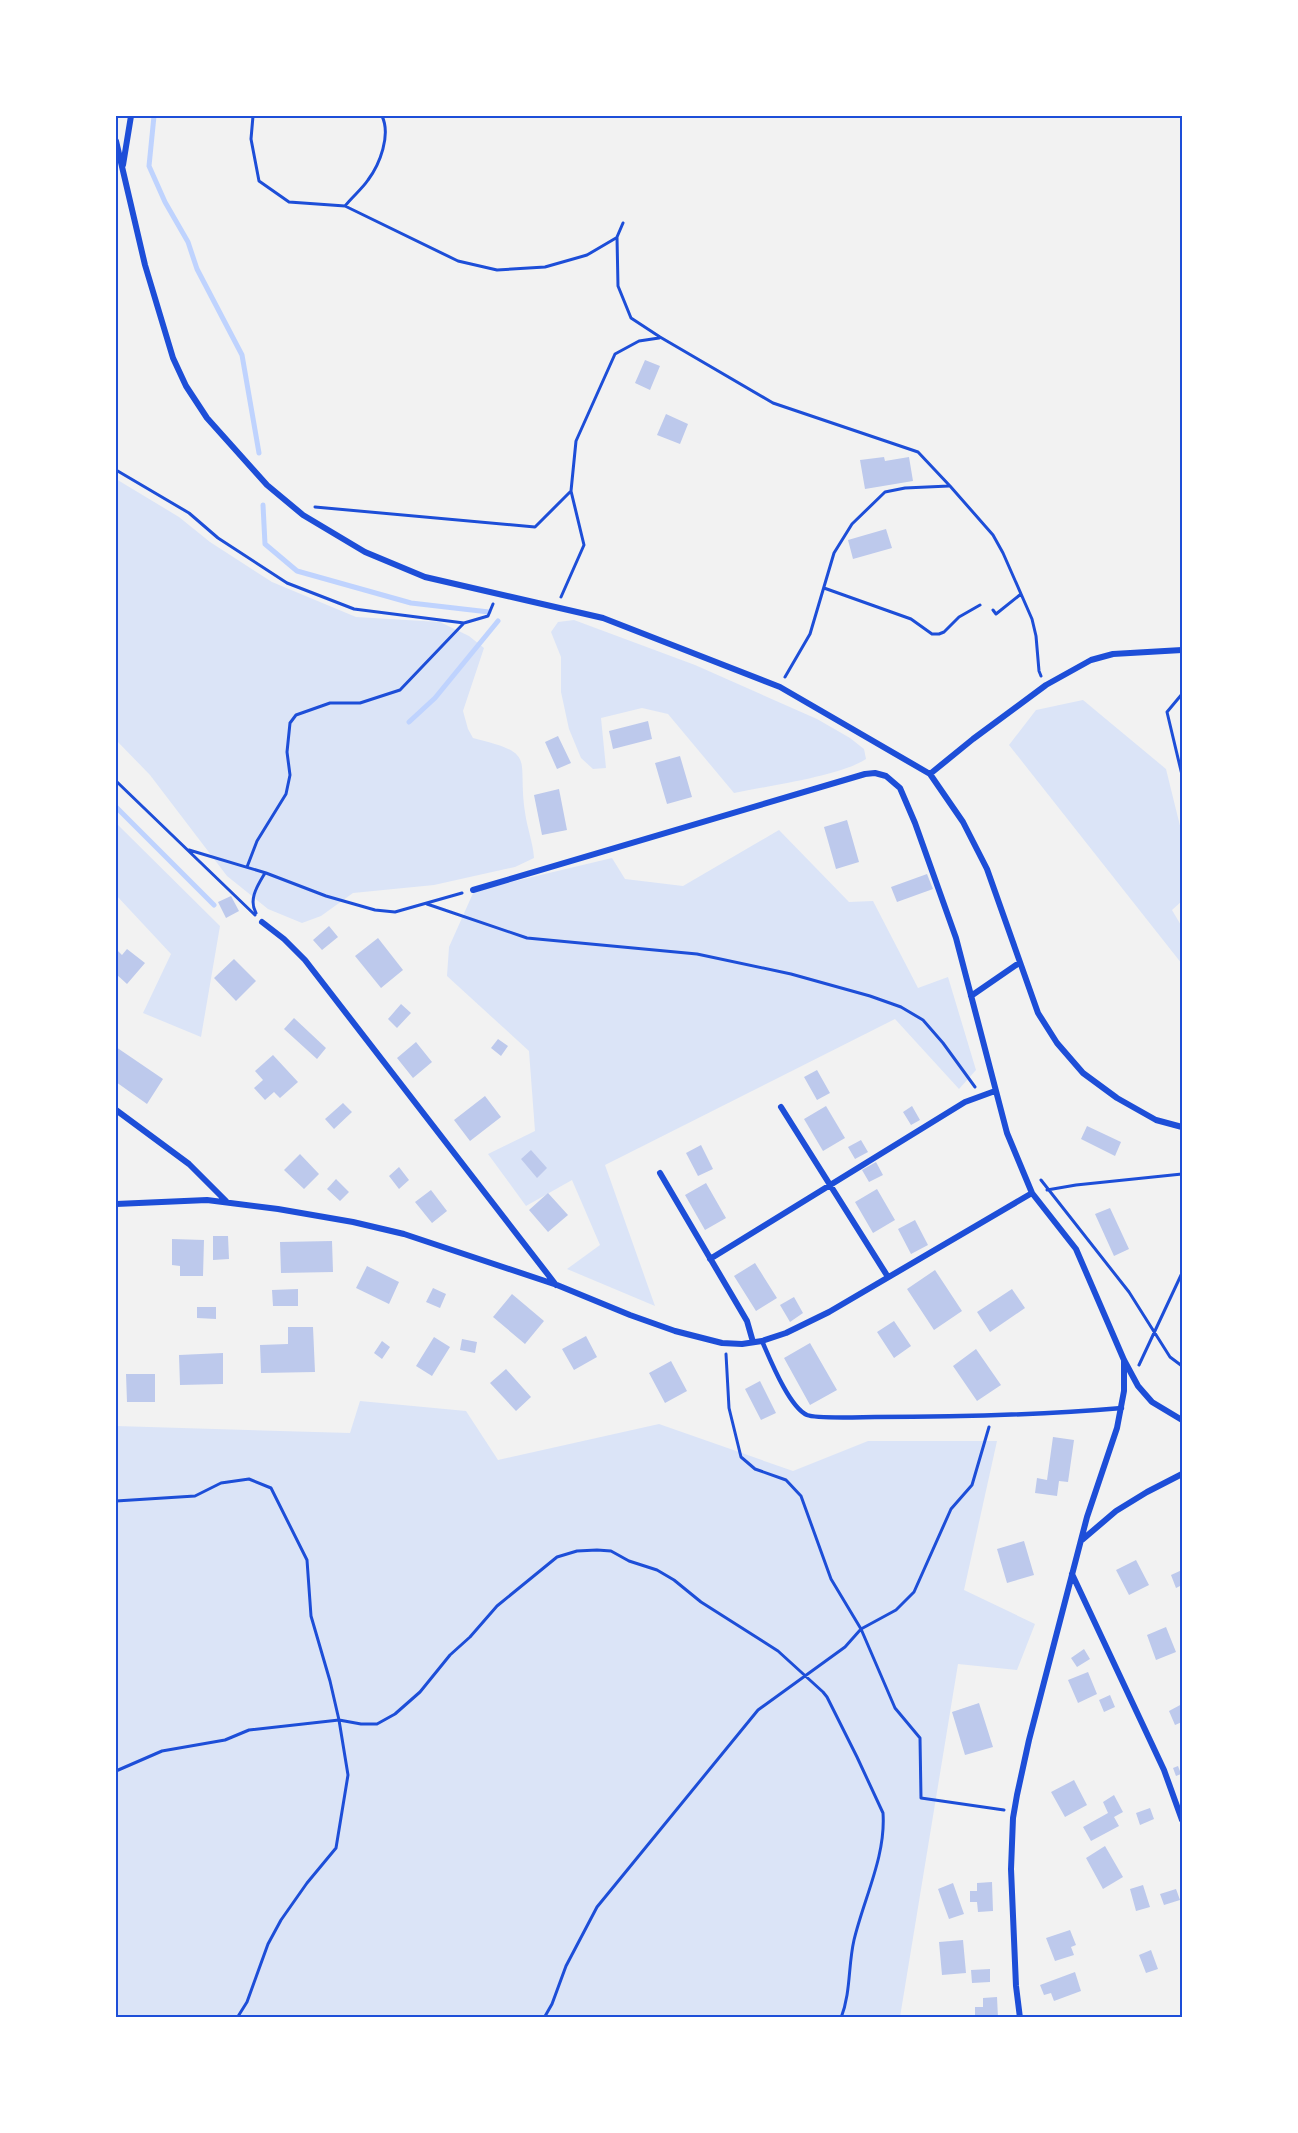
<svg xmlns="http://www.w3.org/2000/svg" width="1298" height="2133" viewBox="0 0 1298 2133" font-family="'DejaVu Sans',sans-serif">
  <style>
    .green { fill: #dbe4f7 }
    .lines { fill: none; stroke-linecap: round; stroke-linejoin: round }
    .stream { stroke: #bfd3fe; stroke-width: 5 }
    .building { fill: #bdc9ec }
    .path { stroke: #1d4ed8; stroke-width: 3 }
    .service { stroke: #1d4ed8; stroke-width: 4.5 }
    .minor { stroke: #1d4ed8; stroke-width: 6 }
    .neatline { fill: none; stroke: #1d4ed8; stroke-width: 2 }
  </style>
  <rect width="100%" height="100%" fill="#f2f2f2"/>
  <path class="green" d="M116,479l63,38 31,25 62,40 84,35 84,5 29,14 15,12 -21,63 5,18 5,9c65,16 44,19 52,74 2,16 8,30 9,46l-19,9 -81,18 -81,8 -32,23 -19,7 -34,-14 -41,-33 -77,-101 -34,-35z
    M574,620l121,45 122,54 33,19 14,11 2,10c-25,17 -99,27 -132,34l-66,-79 -26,-6 -41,10 5,50 -13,1 -12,-11 -12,-29 -8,-37v-35l-10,-25 7,-10z
    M1083,700l83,69 16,65v67l-10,9 10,17v37l-173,-219 27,-35z
    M116,823l104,103 -19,111 -58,-24 28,-59 -55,-59z
    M779,830l70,72 24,-1 45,87 30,-11 28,93 -17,19 -64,-70 -290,146 50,141 -88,-37 33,-24 -28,-65 -46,26 -38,-52 47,-23 -6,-80 -82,-75 2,-29 25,-56 138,-33 13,21 58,7z
    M360,1401l106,10 32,49 161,-36 134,47 75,-30h129l-33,149 71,34 -18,46 -59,-6 -58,353 -784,1v-592l234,7z"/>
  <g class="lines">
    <path class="stream" d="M154,116l-5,50 16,36 23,40 9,27 45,86 17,98
      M263,505l2,39 32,27 114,32 78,9
      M409,722l26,-24 63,-77
      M116,807l98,98"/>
  </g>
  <path class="building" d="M645,360l15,6 -10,24 -15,-7z
    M666,414l22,10 -8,20 -23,-9z
    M884,457l1,4 24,-4 4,24 -48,8 -5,-29z
    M886,529l6,19 -39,11 -5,-19z
    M648,721l4,18 -39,10 -4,-18z
    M558,736l13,27 -14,6 -12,-27z
    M680,756l12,41 -25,7 -12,-41z
    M559,789l8,41 -25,5 -8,-40z
    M847,820l12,42 -23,7 -12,-42z
    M927,874l6,15 -36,13 -6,-15z
    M231,896l8,15 -13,7 -8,-16z
    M329,926l9,11 -16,13 -9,-10z
    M378,938l25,32 -22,18 -26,-32z
    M116,949l6,6 5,-6 18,14 -18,21 -11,-10z
    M234,959l22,22 -20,20 -22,-23z
    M401,1004l10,9 -14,15 -9,-9z
    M294,1018l32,30 -9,11 -33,-30z
    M498,1039l10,7 -7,10 -10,-8z
    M416,1042l16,20 -19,16 -16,-20z
    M116,1047l47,32 -16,25 -31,-22z
    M273,1055l25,27 -18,16 -6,-6 -9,8 -11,-12 9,-8 -8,-9z
    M817,1070l13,23 -13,7 -13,-23z
    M485,1096l16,21 -31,24 -16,-21z
    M343,1103l9,9 -18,17 -9,-10z
    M826,1106l19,32 -22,13 -19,-32z
    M912,1106l8,14 -9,5 -8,-13z
    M1087,1126l34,16 -6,14 -34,-17z
    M861,1140l7,12 -13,7 -7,-12z
    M701,1145l12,24 -15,7 -12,-23z
    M531,1150l16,18 -10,10 -16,-19z
    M300,1154l19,20 -15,15 -20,-19z
    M876,1162l7,13 -14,7 -7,-12z
    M399,1167l10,13 -10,9 -10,-13z
    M336,1179l13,13 -9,9 -13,-12z
    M706,1183l20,35 -21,12 -20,-35z
    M877,1189l18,31 -22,13 -18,-31z
    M431,1190l16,21 -15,12 -17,-21z
    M548,1193l20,22 -20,17 -19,-22z
    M1110,1208l19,41 -15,7 -19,-42z
    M915,1220l13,25 -17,9 -13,-25z
    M213,1236h15l1,23 -16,1z
    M172,1239l32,1 -1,36h-23v-10l-8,-1z
    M332,1241l1,31 -52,1 -1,-31z
    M755,1263l22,35 -21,13 -22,-35z
    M367,1266l32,16 -10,22 -33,-16z
    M935,1270l27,41 -28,19 -27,-41z
    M433,1288l13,6 -6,14 -14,-6z
    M298,1289v17h-25l-1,-16z
    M1012,1289l13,19 -35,24 -13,-20z
    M512,1294l32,27 -19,23 -32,-27z
    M794,1297l9,16 -13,9 -10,-17z
    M197,1307h19v12l-19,-1z
    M894,1321l17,25 -17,12 -17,-26z
    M288,1327h25l2,45 -54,1 -1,-28 28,-1z
    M586,1336l11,21 -23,13 -12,-21z
    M434,1337l16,10 -18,29 -16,-10z
    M462,1339l15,3 -2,11 -15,-3z
    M382,1341l8,6 -8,12 -8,-6z
    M810,1343l27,47 -27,15 -26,-47z
    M976,1349l25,36 -24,16 -24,-35z
    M223,1353v31l-43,1 -1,-30z
    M671,1361l16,30 -22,12 -16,-30z
    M506,1369l25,28 -15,14 -26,-28z
    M126,1374h29v28h-28z
    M760,1381l16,32 -15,7 -16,-31z
    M1053,1437l21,3 -6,42 -9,-1 -2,15 -22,-3 2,-15 10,2z
    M1024,1541l10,34 -27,8 -10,-34z
    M1136,1560l13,25 -20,10 -13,-25z
    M1182,1570v15l-6,3 -5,-13z
    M1166,1627l10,25 -20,8 -9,-25z
    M1084,1649l6,10 -13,8 -6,-9z
    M1088,1672l9,22 -19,9 -10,-23z
    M1110,1695l5,12 -11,5 -5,-12z
    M979,1703l14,44 -28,8 -13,-43z
    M1182,1704v18l-7,3 -6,-14z
    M1178,1766l3,8 -5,2 -3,-8z
    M1074,1780l13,25 -22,12 -14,-25z
    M1114,1795l9,17 -9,5 5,9 -28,15 -8,-14 25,-14 -5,-11z
    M1150,1808l4,11 -14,6 -4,-12z
    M1105,1846l18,31 -20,12 -17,-31z
    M992,1882l1,29 -15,1 -1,-10h-7v-11h7v-8z
    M953,1883l11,31 -15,5 -11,-30z
    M1143,1885l7,22 -14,4 -6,-22z
    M1176,1889l4,11 -16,5 -4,-11z
    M1070,1930l6,15 -5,2 3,8 -19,6 -9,-23z
    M963,1940l3,33 -24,2 -3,-33z
    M1151,1950l7,19 -12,4 -7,-18z
    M990,1969v13l-18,1 -1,-13z
    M1075,1972l6,19 -27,10 -3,-8 -7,2 -4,-10z
    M997,1997l1,21 -23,-1v-10h8v-9z"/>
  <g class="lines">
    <path class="path" d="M253,116l-2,23 8,42 30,21 56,4 113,55 39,9 48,-3 42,-12 29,-17
      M345,206c7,-9 17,-17 23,-26 12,-16 23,-45 14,-64
      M623,223l-6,14 1,49 13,32 29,19 113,66 145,49 32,34 43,49 10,18 29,66 4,17 3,35 2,5
      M116,470l73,43 29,25 69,45 67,26 110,14 24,-7 5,-12
      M315,507l220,20 36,-36 5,-50 39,-87 24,-13 20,-3
      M824,588l87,31 21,15h7l5,-2 15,-15 21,-12
      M561,597l23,-52 -13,-54
      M993,610l3,4 25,-20
      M785,677l25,-43 24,-81 18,-29 33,-32 20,-4 44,-2
      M1182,694l-15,18 15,63
      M116,781l139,134
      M189,850l77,23 60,23 49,14 20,2 67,-19
      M247,867l10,-26 29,-47 4,-19 -3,-23 3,-29 6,-8 34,-12h30l40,-13 63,-66
      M427,904l100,34 170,16 94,20 79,22 31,11 22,13 20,23 32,44
      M256,913c-8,-14 2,-28 9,-40
      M1041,1180l88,112 41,65 12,9
      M1047,1190l29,-5 106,-11
      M726,1354l3,54 12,49 14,12 31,11 15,16 30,83 30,50 34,79 25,30 1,60 83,12
      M1139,1365l43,-92
      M116,1501l79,-5 26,-13 28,-4 22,9 36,72 4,56 19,65 9,39 9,55 -12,73 -29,35 -26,37 -13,24 -21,58 -10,16
      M116,1771l46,-20 63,-11 24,-10 90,-10 22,4h16l18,-10 25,-22 30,-37 20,-18 27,-31 60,-49 20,-6 20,-1 14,1 18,10 28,9 17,10 27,22 77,49 45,41 4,5 30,60 26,56c3,43 -19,85 -29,127 -6,26 -3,52 -13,78
      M544,2018l8,-14 14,-38 31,-59 161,-197 87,-63 16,-18 35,-19 18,-18 37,-83 21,-24 17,-58"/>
    <path class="service" d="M762,1341c8,18 27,66 45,74 10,4 54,2 68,2 83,0 165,-2 247,-9"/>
    <path class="minor" d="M116,141l29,124 28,93 13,28 21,32 60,67 36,30 62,37 60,25 178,41 177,69 150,87 33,48 24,47 51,144 19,30 26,30 34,25 39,22 26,7
      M123,165l8,-49
      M930,774l43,-35 73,-54 45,-25 22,-6 69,-4
      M473,890l392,-116 10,-1 11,3 14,12 15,35 41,115 51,195 25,60
      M262,922l22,17 21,21 251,325
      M971,996l48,-33
      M781,1107l107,170
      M116,1110l73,54 37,37
      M660,1173l87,148 6,21
      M116,1204l91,-4 71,9 75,13 51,12 153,51 73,30 45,16 47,12 20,1 20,-3 24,-8 43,-21 203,-119 44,56 48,111 14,26 14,16 30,18
      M710,1259l255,-157 30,-11
      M1082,1540l34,-29 31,-19 35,-18
      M1072,1574l92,196 18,50
      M1020,2018l-4,-32 -5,-117 2,-51 4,-23 12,-55 58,-223 30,-89 7,-37v-30"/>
  </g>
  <rect width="1298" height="2133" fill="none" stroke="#ffffff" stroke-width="234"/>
  <rect x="117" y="117" width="1064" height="1899" class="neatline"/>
</svg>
